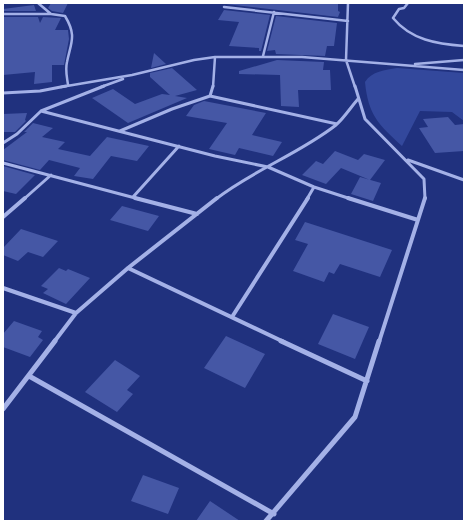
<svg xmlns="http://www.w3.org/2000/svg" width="467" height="524" viewBox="0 0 467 524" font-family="Mulish,sans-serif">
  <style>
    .green { fill: #33489c }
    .building { fill: #4557a5 }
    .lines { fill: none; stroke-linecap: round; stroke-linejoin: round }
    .minor-far3 { stroke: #a4b1e7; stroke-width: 2.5 }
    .minor-far2 { stroke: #a4b1e7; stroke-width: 3 }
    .minor-far1 { stroke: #a4b1e7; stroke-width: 4 }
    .minor { stroke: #a4b1e7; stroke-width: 5 }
  </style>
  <rect width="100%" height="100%" fill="#20317e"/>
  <path class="green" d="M397,68l67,5v48l-12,-9 -32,-1 -18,35c-23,-21 -34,-31 -37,-64 7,-11 20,-12 32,-14z"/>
  <path class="building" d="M51,3h17l-5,10 -11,-2 -4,-3z
    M227,3h111v8l2,1 -2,5 -112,-13z
    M34,5l2,6h-33v-2z
    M224,10l46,5 -9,36h-2v-3l-30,-2 10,-24 -21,-2z
    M276,16l61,7 -3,23h-7l-2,10 -49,-2 -1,-4 -8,1z
    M3,17h35l2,6 3,-6 18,1 -6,12h13l1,9 -5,26h-12v17l-18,2 1,-12 -32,3z
    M154,53l12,11 -15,4z
    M277,60l47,2 -1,8h7l1,20h-33l1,17 -18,-1 -1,-31 -41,-1v-3z
    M172,68l25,22 -22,6 12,2 -59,25 -36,-25 21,-9 22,15 27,-10 8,1 -20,-18v-4z
    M204,101l62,12 -14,22 30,7 -9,14 -34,-8 -4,7 -26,-6 18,-26 -41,-7 8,-11z
    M27,113l-2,7 1,1 -11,11h-12v-18z
    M448,117l7,8 9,-1v27l-29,2 -16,-25 9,-1 -5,-8z
    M33,123l20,5 -11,9 23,5 -7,7 32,7 17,-19 42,9 -12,15 -26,-5 -18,23 -19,-3 6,-8 -31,-8 -9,10 -37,-10v-10l24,-18h-3z
    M335,151l23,9 6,-6 21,6 -15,20 -29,-12 -15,16 -24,-9 14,-14 7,3z
    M3,166l32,9 -19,19 -13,-3z
    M360,177l21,6 -8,18 -22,-7z
    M122,206l37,10 -11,15 -38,-11z
    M305,222l87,28 -12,27 -40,-13 -6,10 -5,-2 -5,10 -31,-11 15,-27 -13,-4z
    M21,229l37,12 -15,16 -15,-5 -10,9 -15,-6v-7z
    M59,268l7,3 2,-2 22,9 -24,26 -23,-11 5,-4 -7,-3z
    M333,314l36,13 -14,32 -37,-15z
    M14,321l28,10 -4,6 5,3 -13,17 -27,-10v-13z
    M226,336l39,18 -20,34 -41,-20z
    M115,360l25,16 -13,14 6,4 -16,18 -32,-20z
    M143,475l36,13 -11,26 -37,-13z
    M210,501l30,20h-44z"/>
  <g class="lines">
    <path class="minor-far3" d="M38,3l13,11 14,2c12,20 6,26 2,46 -2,8 0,15 1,23
      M348,3l-2,57 9,27
      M408,3l-4,5 -5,1 -6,9c18,22 44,26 71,28
      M224,7l124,14
      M3,14h48
      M263,56l11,-44
      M415,64l49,-4
      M61,87l71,-12 62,-15 21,-3h87l162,13
      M101,87l22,-8
      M213,87l2,-30"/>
    <path class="minor-far2" d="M355,86l10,33 59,60 1,20
      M3,93l37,-2 26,-5
      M210,96l3,-10
      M41,111l174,45 53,11 46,20 37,12
      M120,131l52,-22 38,-13 127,28
      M3,143l14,-9 24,-23 63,-25
      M408,160l56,20
      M3,163l136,36
      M133,197l46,-51
      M24,199l27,-24
      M216,199c37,-29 83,-45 120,-74 8,-7 15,-18 22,-26
      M307,199l7,-12"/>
    <path class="minor-far1" d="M135,198l62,16
      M348,198l70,22
      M3,217l22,-19
      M128,268l156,74
      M3,288l73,25
      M232,317l76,-119
      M54,342l22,-29 52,-45 89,-70
      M379,342l46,-144"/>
    <path class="minor" d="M281,341l86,40
      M29,376l245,138
      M3,409l52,-68
      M266,521l89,-104 24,-76"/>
  </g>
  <rect width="467" height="524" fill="none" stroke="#ffffff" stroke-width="8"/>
</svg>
